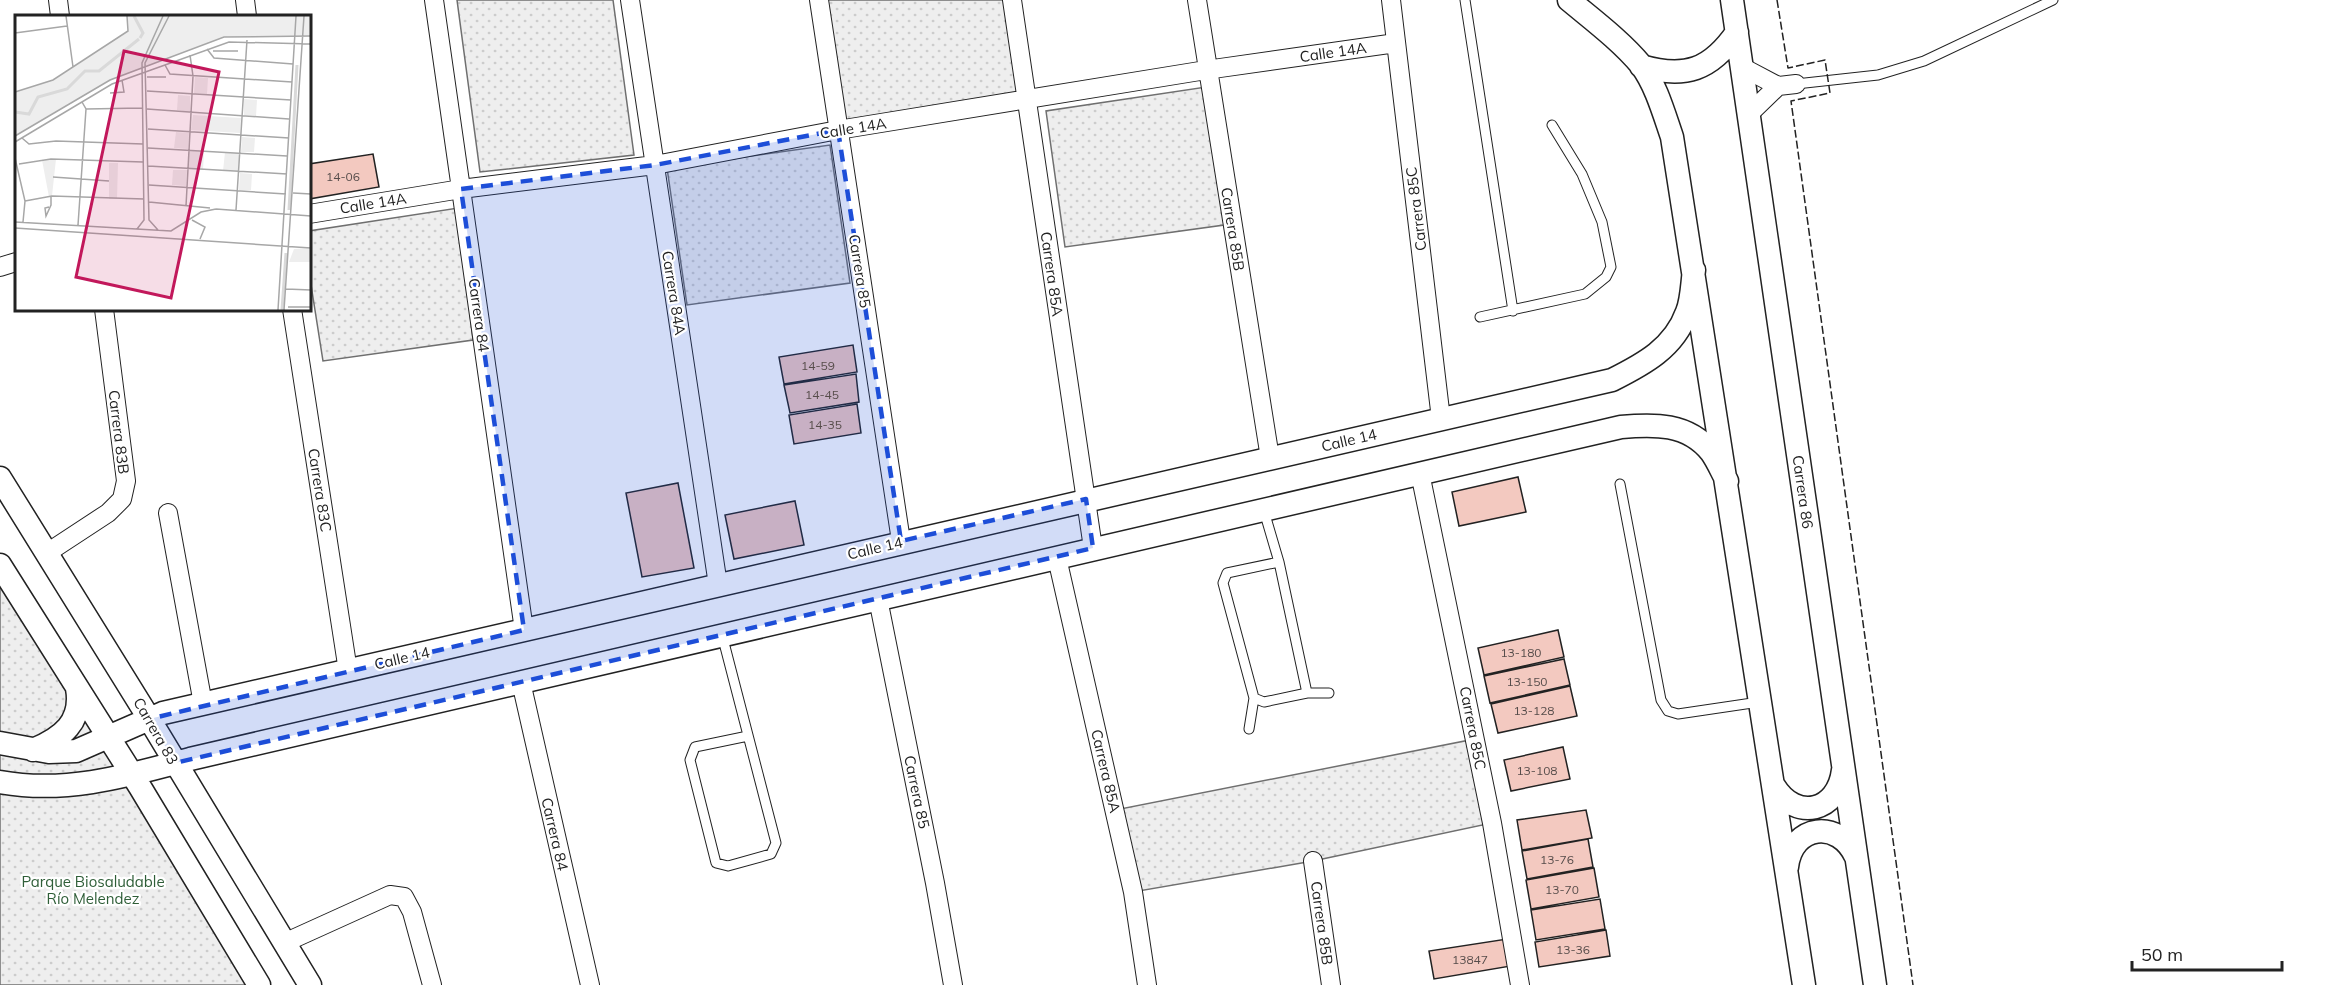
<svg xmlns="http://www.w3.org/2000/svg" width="2336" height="985" viewBox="0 0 2336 985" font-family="Mulish,sans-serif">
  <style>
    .park { fill: url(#park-dots); stroke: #6f6f6f; stroke-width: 1.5 }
    .building { fill: #f3c9c0; stroke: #222; stroke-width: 1.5 }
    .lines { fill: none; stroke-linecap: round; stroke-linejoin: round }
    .service-casing { stroke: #222; stroke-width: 11 }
    .minor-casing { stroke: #222; stroke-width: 20 }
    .tertiary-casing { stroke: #222; stroke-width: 25 }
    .service { stroke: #fff; stroke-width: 9 }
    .minor { stroke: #fff; stroke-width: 18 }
    .tertiary { stroke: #fff; stroke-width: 22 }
    .fence { stroke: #222; stroke-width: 1.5; stroke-dasharray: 8 3; stroke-linecap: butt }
    .marked { fill: #1d4ed8; fill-opacity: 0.2; stroke: #1d4ed8; stroke-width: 4.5; stroke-dasharray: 12 8; stroke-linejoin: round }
    .labels { text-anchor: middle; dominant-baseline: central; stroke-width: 4.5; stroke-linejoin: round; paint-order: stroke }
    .number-label { font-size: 12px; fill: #564c4a }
    .street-label { font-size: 15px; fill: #222; stroke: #fff }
    .park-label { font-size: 15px; fill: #2f5e38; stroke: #fff }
    .inset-river { fill: none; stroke: #d9d9d9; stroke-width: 3 }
    .inset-road { fill: none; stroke: #a7a7a7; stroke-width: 1.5 }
    .view { fill: #c2185b; fill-opacity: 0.15; stroke: #c2185b; stroke-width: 3 }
    .inset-edge { fill: none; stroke: #222; stroke-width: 3 }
  </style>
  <defs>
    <pattern id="park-dots" width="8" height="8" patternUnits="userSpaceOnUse" patternTransform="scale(1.5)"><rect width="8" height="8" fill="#eee"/><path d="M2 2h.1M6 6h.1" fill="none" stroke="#ccc" stroke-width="1.8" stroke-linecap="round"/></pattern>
  </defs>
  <rect width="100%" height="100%" fill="#fff"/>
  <path class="park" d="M457,0h156l21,155 -154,17z
    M819,0h193l15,101 -189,29z
    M1206,87l18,138 -159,22 -19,-136z
    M830,145l20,138 -163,22 -20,-137z
    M458,208l15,132 -150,21 -14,-89v-41z
    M0,565l259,420h-259z
    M1475,739l17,84 -179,38 -180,31 -18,-82z"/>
  <path class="building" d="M373,154l6,33 -70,12v-35z
    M853,345l4,27 -73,12 -5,-27z
    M856,374l3,28 -69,11 -6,-28z
    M857,404l4,29 -67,11 -5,-29z
    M1518,477l8,35 -67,14 -7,-34z
    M678,483l16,85 -52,9 -16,-84z
    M795,501l9,44 -70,14 -9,-44z
    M1558,630l6,27 -80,18 -6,-27z
    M1564,659l6,26 -80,18 -6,-27z
    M1570,686l7,30 -79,17 -7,-29z
    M1563,747l7,32 -59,12 -7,-31z
    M1586,810l6,28 -70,12 -5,-30z
    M1588,839l5,28 -66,12 -5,-28z
    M1594,868l5,29 -68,12 -5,-29z
    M1600,899l5,30 -69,11 -5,-30z
    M1606,930l4,26 -71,11 -4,-25z
    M1507,939l4,27 -77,13 -5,-28z"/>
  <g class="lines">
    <g class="service-casing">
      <path id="service" d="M1465,0l48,311
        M1796,84l82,-9 46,-14 129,-61
        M1480,317l105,-23 21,-17 5,-10 -9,-45 -20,-48 -30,-49
        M1620,484l41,216 7,11 10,3 81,-12
        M1264,511l15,51 28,131
        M722,635l54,208 -5,11 -43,12 -12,-3 -26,-103 5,-13 53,-11
        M1254,698l10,4 43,-9h22
        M1249,729l5,-31 -31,-115 4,-10 52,-11"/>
    </g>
    <g class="minor-casing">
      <path id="minor" d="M58,0l2,16
        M245,0l2,16
        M434,0l90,630
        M630,0l88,585
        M819,0l82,541
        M1012,0l81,548
        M1197,0l73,458
        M1391,0l50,419
        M1742,67l36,19 18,-2
        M1749,114l29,-28
        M309,214l152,-25 194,-24 183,-35 368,-60 190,-27
        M0,267l16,-5
        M292,309l56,362
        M1420,473l72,350 28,162
        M168,513l35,191
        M47,553l61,-40 14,-14 4,-18 -22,-172
        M1057,558l76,334 14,93
        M878,599l57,284 18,102
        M521,682l69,303
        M1313,861l18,124
        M284,943l106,-48 14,2 8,15 20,73"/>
    </g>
    <g class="tertiary-casing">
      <path id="tertiary" d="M1569,0c24,20 52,41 72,65 15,20 23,49 31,72l132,848
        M1732,0l143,985
        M1641,66c44,13 70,4 96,-34
        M0,478l142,229 168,278
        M0,565l140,222 119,198
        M0,743l49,9 27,-1 87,-38 1449,-333c32,-16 62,-32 75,-68 5,-12 5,-28 7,-42
        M33,750c29,-12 50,-28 44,-62
        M0,782c66,12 127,-6 190,-23l1431,-332c33,-3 67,-4 90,25 6,8 11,20 16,29
        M1774,786c22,36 64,26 69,-16
        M1787,867c5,-43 52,-48 69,-10"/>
    </g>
    <use href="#service" class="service"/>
    <use href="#minor" class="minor"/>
    <use href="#tertiary" class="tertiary"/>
    <path class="fence" d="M1777,0l11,68 37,-8 5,33 -39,8 122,884"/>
  </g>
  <path class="marked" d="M838,130l63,411 185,-42 7,49 -918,215 -26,-44 375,-89 -63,-441 194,-24z"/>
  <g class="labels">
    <g class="number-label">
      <text x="343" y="176">14-06</text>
      <text x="818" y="365">14-59</text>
      <text x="822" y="394">14-45</text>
      <text x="825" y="424">14-35</text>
      <text x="1521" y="652">13-180</text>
      <text x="1527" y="681">13-150</text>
      <text x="1534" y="710">13-128</text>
      <text x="1537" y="770">13-108</text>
      <text x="1557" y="859">13-76</text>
      <text x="1562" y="889">13-70</text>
      <text x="1573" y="949">13-36</text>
      <text x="1470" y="959">13847</text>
    </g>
    <g class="street-label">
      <text transform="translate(1333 52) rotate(-8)">Calle 14A</text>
      <text transform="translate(853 128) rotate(-9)">Calle 14A</text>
      <text transform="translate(373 203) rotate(-9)">Calle 14A</text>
      <text transform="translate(1416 209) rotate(-97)">Carrera 85C</text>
      <text transform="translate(1233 229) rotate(81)">Carrera 85B</text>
      <text transform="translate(860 271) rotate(81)">Carrera 85</text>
      <text transform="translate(1052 274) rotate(82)">Carrera 85A</text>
      <text transform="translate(674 293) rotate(81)">Carrera 84A</text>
      <text transform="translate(479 315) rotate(82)">Carrera 84</text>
      <text transform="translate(119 432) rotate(83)">Carrera 83B</text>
      <text transform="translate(1349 440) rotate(-13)">Calle 14</text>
      <text transform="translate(320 490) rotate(81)">Carrera 83C</text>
      <text transform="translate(1803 492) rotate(82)">Carrera 86</text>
      <text transform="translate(875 548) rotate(-13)">Calle 14</text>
      <text transform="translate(402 658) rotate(-13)">Calle 14</text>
      <text transform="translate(1473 728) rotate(79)">Carrera 85C</text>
      <text transform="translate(156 731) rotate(60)">Carrera 83</text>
      <text transform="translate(1106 771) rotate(77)">Carrera 85A</text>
      <text transform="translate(917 792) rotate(78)">Carrera 85</text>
      <text transform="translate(555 834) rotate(77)">Carrera 84</text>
      <text transform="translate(1322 923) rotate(82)">Carrera 85B</text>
    </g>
    <g class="park-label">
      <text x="93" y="881">Parque Biosaludable<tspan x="93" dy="17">Río Melendez</tspan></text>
    </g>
  </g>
  <g transform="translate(15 15)">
    <rect width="296" height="296" fill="#fff"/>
    <path d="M295,233v14h-21l5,-13z" fill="#eee"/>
    <path d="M112,1h183v20l-86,1 -107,40 -102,59v-44l38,-12 75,-49zM180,62l13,1 -1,16 -13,-1zM163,80l12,1v16l-13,-2zM229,84l13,1 -1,16 -12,-1zM178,100l48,3 -1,15 -49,-3zM161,117l13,1 -1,16 -14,-1zM227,122l13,1 -1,14h-13zM174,135l15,1 -1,19 -15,-1zM210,137l15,1 -2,18h-15zM41,144l-4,37 -3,1 -7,-37zM94,148h9l-1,36h-8zM158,155h14l-1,16 -14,-1zM225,158l12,1 -1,16h-12z" fill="#eee"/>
    <path class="inset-river" d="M119,1l9,17 -3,5M0,97l14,2 9,-17 29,-8 18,-18h14l40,-32M274,195l8,-145M267,295l4,-57"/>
    <path class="inset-road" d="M51,1l7,51M0,18l52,-7M192,34l7,9 79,6M198,36h25M150,50l5,9 122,8M132,62h19M132,76l144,9M0,77l38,-12 75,-49 -1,-15M95,78l14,-1 -2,-12M71,94l56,-1M132,94l142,10M133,114l141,9M0,121l95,-56 114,-43 87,-1M7,123l7,6 27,-3 87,3M0,127l97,-58 117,-42 82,2M133,133l139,8M0,143l10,43 -2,21M4,149l32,-5 92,3M133,151l139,8M38,162l56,4M134,170l137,9M278,178l18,1M10,186l27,-5 92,3M134,187l61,6M171,191l7,-130 -3,-21M34,192l-4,1 1,8 5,-11v-9M201,194l95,7M221,195l11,-170M177,205l13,7 -5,12M0,207l156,9 30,-19 15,-3M63,210l8,-116 -4,-7M0,213l296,20M122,214l7,-9 -2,-157 21,-47M143,215l-9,-10 -4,-157 24,-47M271,274l25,1M273,292h23M263,295l18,-294M269,295l20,-294"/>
    <path class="view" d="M109,36l95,21 -48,226 -95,-21z"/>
    <rect width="296" height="296" class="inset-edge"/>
  </g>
  <path d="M2132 961v9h150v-9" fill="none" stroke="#222222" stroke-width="3"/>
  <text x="2141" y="961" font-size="18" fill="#222222" stroke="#ffffff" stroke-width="4.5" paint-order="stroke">50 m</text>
</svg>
